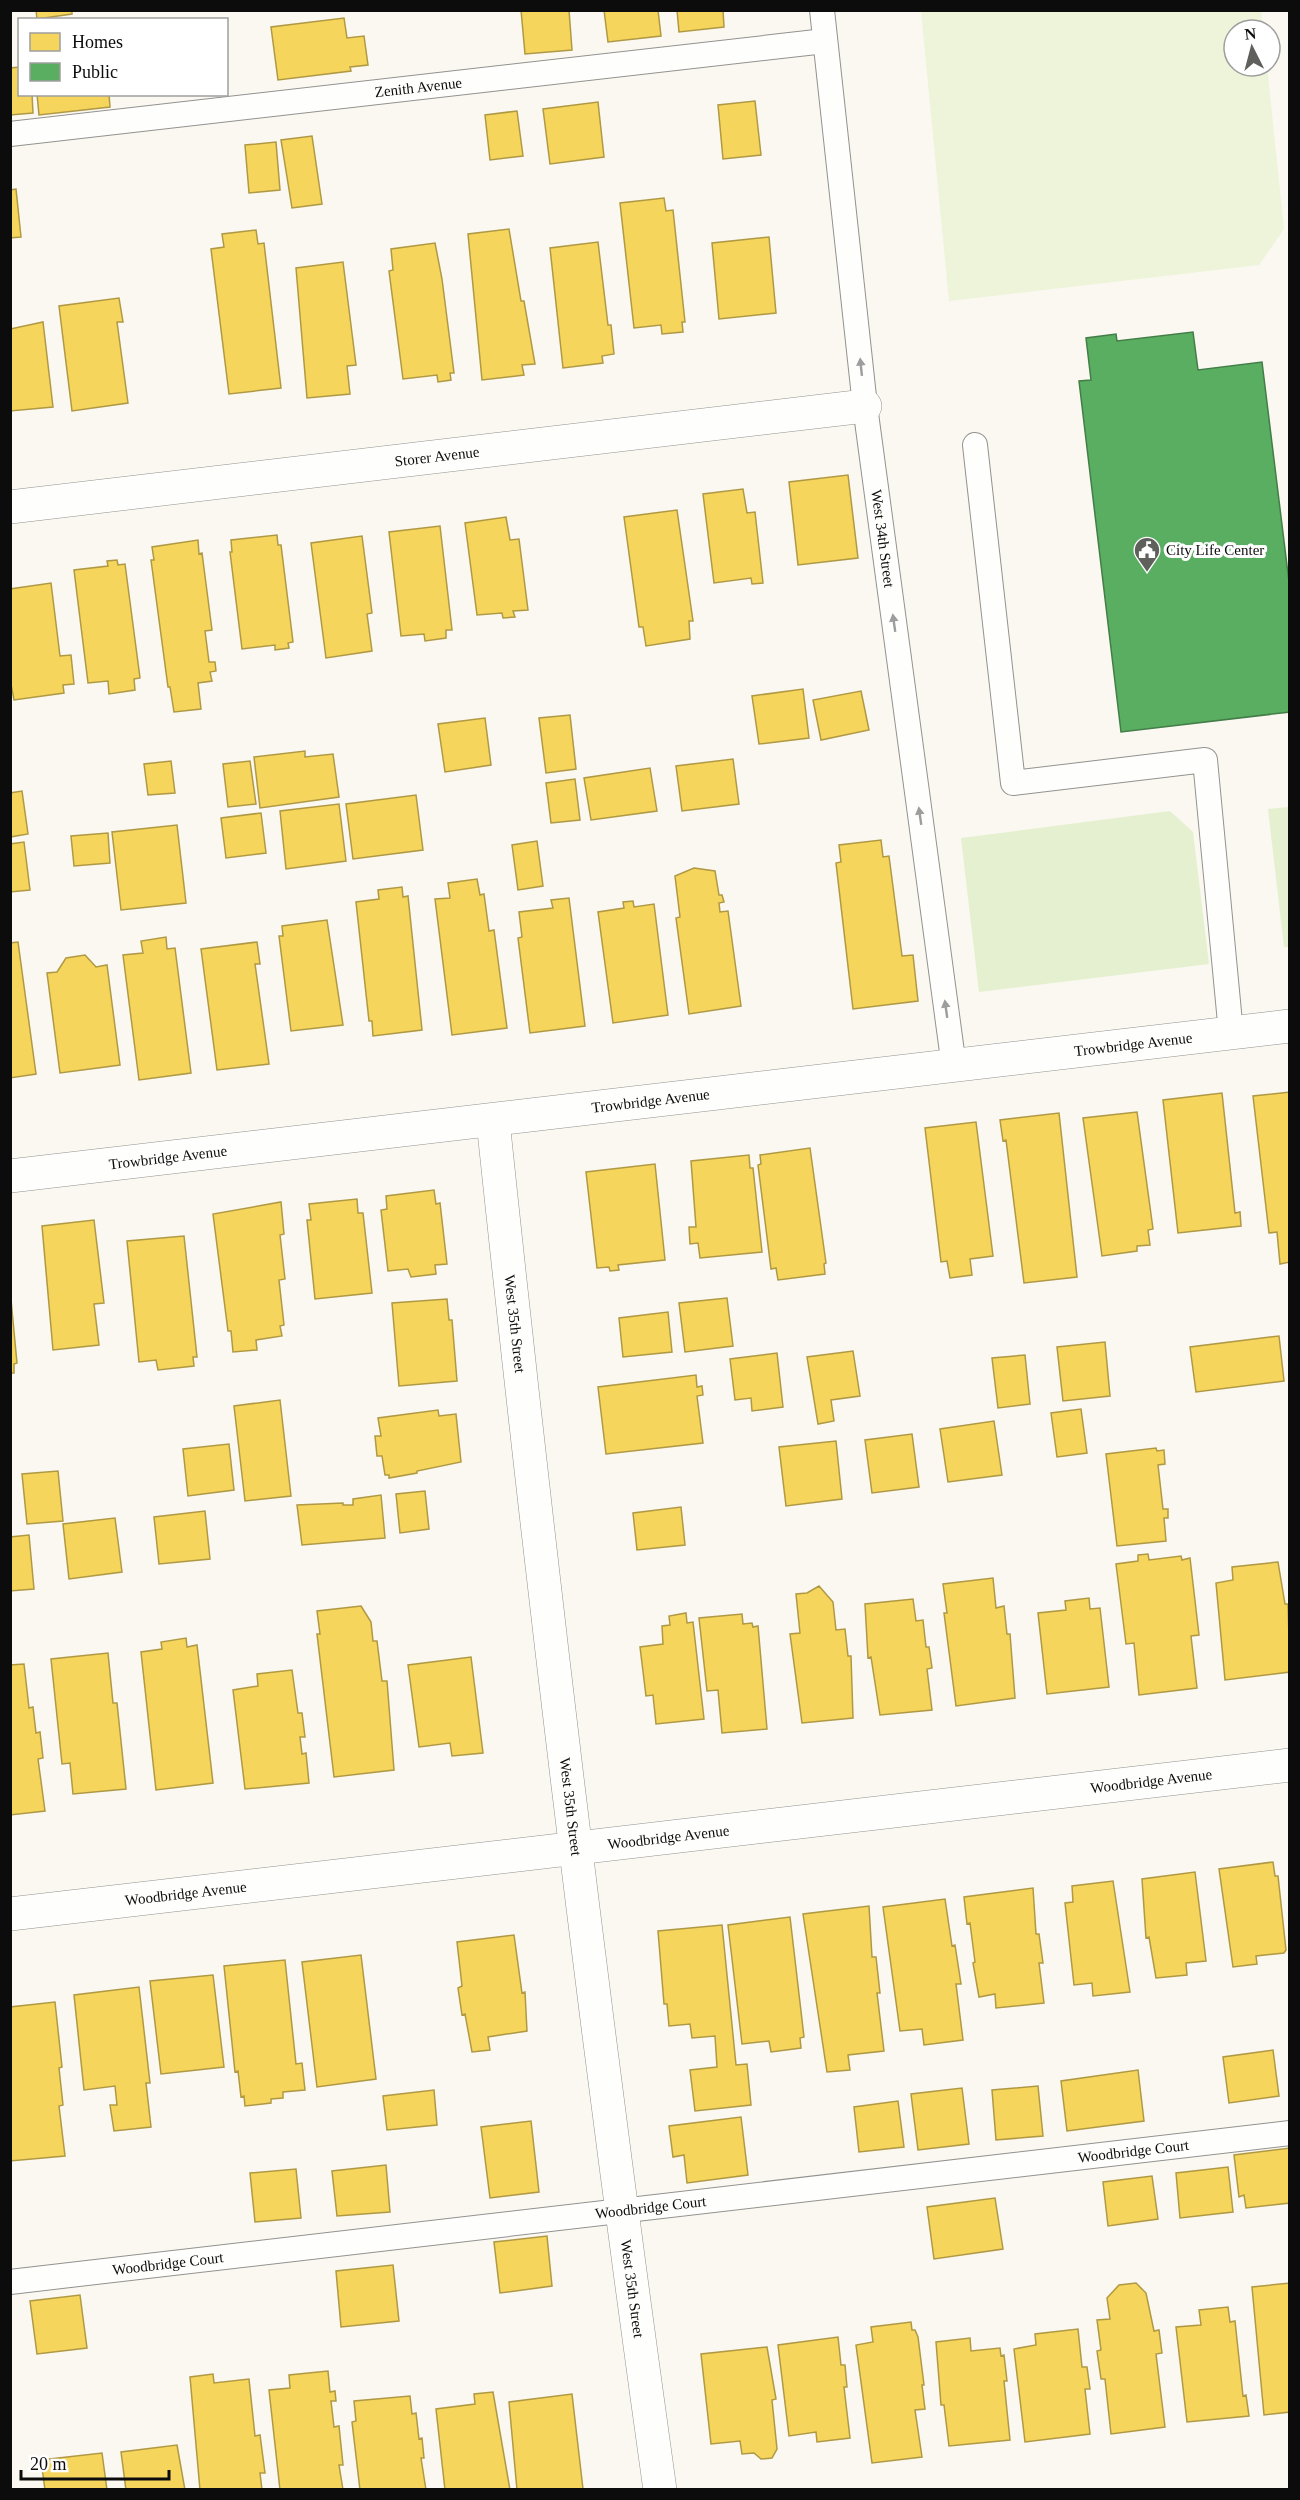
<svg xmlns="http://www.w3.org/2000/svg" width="1300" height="2500" viewBox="0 0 1300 2500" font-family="'Times New Roman',serif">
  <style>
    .green { fill: #e4f0cf }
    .pitch { fill: #edf4d9 }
    .homes { fill: #f6d55c; stroke: #b09944; stroke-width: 1.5 }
    .public { fill: #5aae61; stroke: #437d48; stroke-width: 1.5 }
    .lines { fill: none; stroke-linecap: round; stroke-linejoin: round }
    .service-casing { stroke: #93928f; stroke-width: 26 }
    .minor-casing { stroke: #93928f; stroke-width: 34 }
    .service { stroke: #fefefd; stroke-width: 24 }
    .minor { stroke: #fefefd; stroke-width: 33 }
    .oneway { fill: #9d9d9d }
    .labels { text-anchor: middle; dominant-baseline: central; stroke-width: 6; stroke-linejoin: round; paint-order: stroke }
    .street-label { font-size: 15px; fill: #0c0c0c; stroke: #fff }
    .poi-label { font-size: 15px; fill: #0c0c0c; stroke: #fff; text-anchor: start }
  </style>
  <rect width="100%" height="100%" fill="#faf8f0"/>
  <path class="green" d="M1289,807l1,140h-6l-16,-138z
    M1170,811l23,21 16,132 -230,28 -18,-154z"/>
  <path class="pitch" d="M921,11h340l2,19h-29v36h33l17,163 -25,36 -310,36z"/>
  <path class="homes" d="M36,10h36v4l-35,5z
    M521,10h48l3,40 -47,4z
    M604,10h54l3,26 -53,6z
    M677,10h46l1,17 -45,5z
    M344,18l3,20 17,-2 4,29 -18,2 1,4 -73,9 -7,-53z
    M20,67v27h12l1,19 -23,2v-47z
    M37,94h72l1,13 -71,8z
    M755,101l6,54 -38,4 -5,-54z
    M598,102l6,55 -54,7 -7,-55z
    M517,111l6,45 -33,4 -5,-45z
    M312,136l10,68 -30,4 -11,-68z
    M276,142l4,48 -31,3 -4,-48z
    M16,189l5,48 -11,1v-48z
    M664,198l2,13 7,-1 12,112h-3l1,10 -21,2 -1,-9 -27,3 -14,-125z
    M509,229l12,72h3l11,63 -13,1 2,10 -42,5 -14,-146z
    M256,230l2,14 6,-1 17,145 -52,6 -18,-145 13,-2 -2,-13z
    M769,237l7,76 -57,6 -7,-76z
    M598,242l10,83h3l3,29 -12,2 1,7 -40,5 -13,-120z
    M435,243l7,36 12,94h-4l1,7 -13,2 -1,-7 -34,4 -14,-108 4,-1 -2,-21z
    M343,262l13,103 -9,1 3,28 -43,4 -11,-130z
    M119,298l4,24h-6l11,81 -56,8 -13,-105z
    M43,322l10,85 -43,4v-82z
    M848,475l10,83 -60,7 -9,-83z
    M743,489l4,24 8,-1 8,71 -11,1 -1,-6 -37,5 -11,-89z
    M677,510l16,111h-4l1,18 -44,7 -3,-19h-4l-15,-110z
    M506,517l4,23 9,-1 9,71 -15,1 2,6 -12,1 -1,-5 -25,2 -12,-92z
    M440,526l12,104h-6v8l-21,3 -1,-7 -23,2 -12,-104z
    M277,535l1,10h3l12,97 -5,1 1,5 -14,2v-5l-33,4 -12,-97h2l-1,-12z
    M362,536l10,77 -5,1 5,37 -46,7 -15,-115z
    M198,540l1,14 3,-1 10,77 -7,1 4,31h6l1,9 -6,1 2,9 -14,2 3,26 -27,3 -4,-25h-2l-17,-127h3l-2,-13z
    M117,560l1,5 7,-1 15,114 -6,1 1,11 -26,4 -1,-13 -20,2 -14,-113 34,-4 -1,-5z
    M51,583l9,73 11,-1 3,29 -11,1 1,8 -50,7 -4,-21v-90z
    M803,689l6,49 -50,6 -7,-48z
    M861,691l8,39 -48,10 -8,-40z
    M570,715l6,54 -30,4 -7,-55z
    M485,718l6,47 -46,7 -7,-48z
    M305,751v6l28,-3 6,43 -79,11 -6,-51z
    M733,759l6,45 -57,7 -6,-45z
    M171,761l4,32 -27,2 -4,-31z
    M250,761l6,43 -28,3 -5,-43z
    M650,768l7,43 -66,9 -7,-42z
    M575,779l5,41 -29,3 -5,-40z
    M22,791l6,43 -18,3v-44z
    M416,795l7,55 -70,9 -7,-55z
    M339,804l7,57 -60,8 -6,-58z
    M261,813l5,40 -40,5 -5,-40z
    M177,825l9,78 -65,7 -9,-78z
    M108,833l2,30 -36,3 -3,-30z
    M881,840l2,17 6,-1 13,100 11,-1 5,46 -65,8 -17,-146 5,-1 -2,-17z
    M537,841l6,45 -25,4 -6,-45z
    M24,842l6,48 -20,2v-48z
    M694,868l21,3 4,24h3l2,7 -5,1 1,9 8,-1 13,95 -52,8 -13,-96 4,-1 -5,-41z
    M477,879l3,16 4,-1 5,37 5,-1 13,98 -55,7 -17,-136 15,-1 -2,-15z
    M402,887l1,10 5,-1 14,134 -49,6 -1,-15h-3l-13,-119 23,-3 -1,-9z
    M569,898l16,128 -55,7 -12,-95 4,-1 -3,-25 34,-4 -2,-8z
    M633,901l1,6 20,-3 14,111 -55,8 -15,-111 26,-4 -1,-6z
    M327,920l16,105 -52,6 -12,-95h4l-1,-10z
    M166,937l1,12 8,-1 16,125 -52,7 -16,-125 20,-2 -2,-12z
    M18,942l18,132 -26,4v-135z
    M257,942l3,22h-5l14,100 -52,6 -16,-121z
    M85,955l11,12 11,-2 13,100 -60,8 -13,-100 10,-1 9,-14z
    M1290,1092v170l-10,2 -3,-32 -8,1 -16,-137z
    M1222,1093l13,120 5,-1 1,14 -63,7 -15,-133z
    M1137,1112l16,117 -5,1 2,15 -13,1v5l-35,5 -19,-138z
    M1059,1113l18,164 -53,6 -18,-143 -3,1 -3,-21z
    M976,1122l17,134 -23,3 2,16 -22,3 -3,-17 -6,1 -16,-134z
    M810,1148l16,115 -2,1 1,10 -47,6 -2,-12 -5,1 -13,-104 3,-1 -1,-9z
    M749,1155l1,13h3l9,84 -62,6 -2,-15 -8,1 -1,-17h7l-5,-66z
    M655,1164l10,96 -47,5 1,5 -9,1 -1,-4 -12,1 -11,-96z
    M434,1190l2,14 4,-1 7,61 -12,1 1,9 -25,3 -3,-8 -20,2 -7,-61 6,-1 -1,-13z
    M357,1199l1,14h5l9,80 -57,6 -8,-79h4l-2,-16z
    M281,1202l3,32 -4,1 5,44 -6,1 5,45 -4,1 2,10 -26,4 1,10 -24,2 -2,-21h-3l-15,-117z
    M94,1220l10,83 -10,1 5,41 -46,5 -11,-124z
    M184,1236l13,121h-4l1,9 -36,4 -2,-10 -17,2 -12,-121z
    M10,1289l7,74 -3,1v9h-4z
    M727,1298l6,48 -48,6 -6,-49z
    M447,1299l2,21h3l5,61 -58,5 -7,-83z
    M668,1312l4,40 -49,5 -4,-39z
    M1279,1336l5,45 -88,11 -6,-45z
    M1105,1342l5,54 -47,5 -6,-54z
    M853,1351l7,45 -29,4 3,21 -16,3 -11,-67z
    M777,1353l6,54 -31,4 -1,-13 -16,2 -5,-41z
    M1025,1355l5,49 -32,4 -6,-50z
    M696,1375l1,12 5,-1 1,9 -6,1 6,47 -97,11 -8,-67z
    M280,1400l11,96 -46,5 -11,-95z
    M1081,1409l6,44 -30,4 -6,-44z
    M438,1410l1,6 17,-2 5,48 -44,9v2l-28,5v-3h-4l-3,-19h-5l-2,-20h6l-3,-18z
    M994,1421l8,54 -54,7 -8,-53z
    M912,1434l7,53 -47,6 -7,-53z
    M836,1441l6,58 -56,7 -7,-59z
    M229,1444l5,46 -46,6 -5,-47z
    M1156,1448l1,3 7,-1 1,14 -7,1 5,44h5v9h-4l2,23 -49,5 -11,-92z
    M58,1471l5,50 -36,3 -5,-50z
    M425,1491l4,38 -29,4 -4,-39z
    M381,1495l4,43 -83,7 -5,-40 46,-2v2h10v-6z
    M681,1507l4,38 -48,5 -4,-37z
    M205,1511l5,48 -51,5 -5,-47z
    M115,1518l7,54 -53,7 -6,-55z
    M29,1535l5,54 -24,2v-54z
    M1148,1554l1,6 32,-4 1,4 8,-2 9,77 -8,1 6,52 -58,7 -5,-52 -8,1 -10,-80 22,-3v-6z
    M1278,1562l7,42h3l2,68 -65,8 -9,-97 17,-3 -1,-13z
    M993,1578l3,30 8,-2 3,28h3l5,64 -59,8 -12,-93h3l-4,-29z
    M819,1586l14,16 3,28 9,-1 3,27h3l2,62 -51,5 -12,-89 10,-1 -4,-39 11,-1z
    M1089,1598l1,11 10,-1 9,79 -62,7 -9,-81 28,-3 -1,-9z
    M913,1599l3,22 7,-1 3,27h3l3,21 -5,1 5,41 -52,5 -9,-58 -3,1 -3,-54z
    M361,1606l10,16 2,19h4l5,40h5l7,89 -60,7 -17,-143h3l-3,-23z
    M686,1613l1,10 6,-1 11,97 -48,5 -3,-29 -7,1 -6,-49 23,-3 -1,-18 8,-1 -1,-9z
    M742,1614l1,10 9,-1 1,4 5,-1 9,103 -45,4 -4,-43 -11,1 -8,-73z
    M186,1638l1,9 10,-2 16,138 -57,7 -15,-138 21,-3 -1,-7z
    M108,1653l5,50h4l9,86 -53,5 -3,-31 -8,1 -11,-105z
    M471,1657l12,96 -31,3 -2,-13 -31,4 -11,-82z
    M24,1664l5,44 4,-1 3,26 4,-1 3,26 -5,1 7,52 -35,4v-150z
    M292,1670l6,43h4l3,24h-5l2,17 4,-1 3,30 -64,6 -12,-99 25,-4 -1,-12z
    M1273,1862l2,14h3l8,74 -2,3 -28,3 1,8 -24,3 -14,-98z
    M1195,1872l11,89 -20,2 1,12 -31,3 -7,-41 -3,1 -4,-59z
    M1113,1881l17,111 -37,4 -1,-13 -18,2 -9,-82 8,-1 -1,-16z
    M1033,1888l3,46h3l4,29h-4l5,40 -48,5 -1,-14 -16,3 -6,-34 2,-1 -5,-39 -3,1 -3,-27z
    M945,1899l7,47 3,-1 6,39h-5l7,56 -39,5 -2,-16 -22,2 -17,-124z
    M869,1906l3,51h4l4,36h-3l7,58 -36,4 2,15 -23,2 -24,-158z
    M790,1917l14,120 -4,1 1,10 -30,4 -2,-11 -27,3 -14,-119z
    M722,1925l14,140 11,-1 4,41 -56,6 -5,-41 27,-3 -2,-31 -23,2 -2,-14 -21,2 -2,-22h-3l-6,-73z
    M514,1935l8,58 3,-1 2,39 -39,6 2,13 -18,2 -7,-38 -3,1 -4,-27 4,-2 -5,-44z
    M361,1955l15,124 -59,8 -15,-125z
    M285,1960l11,104 6,-1 3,27 -22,2v6l-12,1v4l-26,3 -1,-10 -3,1 -3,-26 -3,1 -11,-106z
    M213,1975l11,92 -63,7 -11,-93z
    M139,1987l11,96h-4l5,44 -37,4 -4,-26h7l-2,-19 -31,4 -10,-95z
    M55,2002l7,65 -3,1 4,37 -4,1 6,50 -55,5v-154z
    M1273,2050l6,46 -50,7 -6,-46z
    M1138,2070l6,51 -77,10 -6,-50z
    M1038,2086l5,50 -47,4 -4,-50z
    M962,2088l7,56 -51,6 -7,-56z
    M434,2090l3,35 -50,5 -4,-34z
    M898,2101l6,46 -45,5 -5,-45z
    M741,2117l7,58 -61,8 -3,-28 -11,2 -4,-31z
    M531,2121l8,71 -49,6 -9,-71z
    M1290,2148v55l-44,5 -2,-13 -5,2 -5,-42z
    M386,2165l4,47 -53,4 -5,-45z
    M1228,2167l5,45 -53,6 -4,-45z
    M296,2169l5,49 -46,4 -5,-49z
    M1152,2176l6,43 -50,7 -5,-44z
    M995,2198l8,51 -69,10 -7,-52z
    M547,2236l5,50 -52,7 -6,-51z
    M393,2265l6,56 -58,6 -5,-56z
    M1136,2283l10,10 8,38 5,-1 3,23 -6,1 9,73 -54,7 -6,-55h-4l-4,-28 4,-1 -4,-30 13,-1 -3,-21 12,-13z
    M1290,2283v129l-26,3 -12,-128z
    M80,2295l7,53 -50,6 -7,-53z
    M1228,2307l2,15 5,-1 8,75 3,-1 3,21 -62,6 -11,-95 25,-2 -2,-15z
    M911,2322l1,8h3l3,7 6,48h-2l3,24 -10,1 7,47 -50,6 -16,-118 17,-3 -2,-15z
    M1078,2329l4,38h5l3,22h-5l5,45 -65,8 -11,-93 22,-4 -1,-11z
    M838,2337l3,28h4l2,22h-3l6,51 -33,4 -1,-10 -27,4 -11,-91z
    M970,2338l1,13 29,-3 1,8 3,-1 3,26h-3l6,59 -61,6 -5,-41h-3l-5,-63z
    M767,2347l9,52 -4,1 5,49 -5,9 -11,1 -7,-6 -12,1 -2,-13 -29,3 -10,-90z
    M328,2371l2,21 5,-1 1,10h-5l3,26 5,-1 4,39h-4l4,25h-63l-11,-100 21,-2 -1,-13z
    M213,2374l1,9 35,-4 6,57 5,-1 5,38h-5l2,17h-62l-10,-113z
    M493,2392l17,98h-65l-9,-81 39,-5 -1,-10z
    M572,2394l11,95 -66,1 -8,-88z
    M410,2396l2,18 4,-1 3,26 3,-1 2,20h-3l5,32h-66l-8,-68 4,-1 -2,-20z
    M177,2445l8,45h-59l-5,-38z
    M102,2453l5,37h-62l-4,-30z"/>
  <path class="public" d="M1193,332l5,38 64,-8 28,228v122l-169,20 -42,-351 12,-1 -5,-42 30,-4 1,7z"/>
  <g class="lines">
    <g class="service-casing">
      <g id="service">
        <path id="s1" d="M822,10l43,396 89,661"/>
        <path id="s2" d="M10,134l815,-93"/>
        <path d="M975,445l38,338 192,-23 26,273"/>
        <path id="s3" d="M10,2282l1280,-149"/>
      </g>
    </g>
    <g class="minor-casing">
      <g id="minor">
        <path id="s4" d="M10,507l855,-101"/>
        <path id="s5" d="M493,1121c48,457 103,914 167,1369"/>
        <path id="s6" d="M10,1176l1280,-150"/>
        <path id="s7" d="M10,1914l1280,-149"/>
      </g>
    </g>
    <use href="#service" class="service"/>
    <use href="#minor" class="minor"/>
  </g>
  <defs><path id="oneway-solid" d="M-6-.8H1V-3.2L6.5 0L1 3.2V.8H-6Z" transform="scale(1.5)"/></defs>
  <g class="oneway">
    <use href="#oneway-solid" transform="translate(861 367) rotate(-96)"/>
    <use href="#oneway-solid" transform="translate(894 623) rotate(-98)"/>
    <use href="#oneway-solid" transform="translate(920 816) rotate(-98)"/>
    <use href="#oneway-solid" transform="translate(946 1009) rotate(-98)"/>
  </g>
  <defs>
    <g id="civic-pin" transform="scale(1.35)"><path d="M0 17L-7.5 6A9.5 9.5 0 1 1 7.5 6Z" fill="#5f5f5c" stroke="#fff"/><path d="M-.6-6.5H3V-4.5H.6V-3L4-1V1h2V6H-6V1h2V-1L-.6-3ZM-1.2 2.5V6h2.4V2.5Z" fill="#fff"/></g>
  </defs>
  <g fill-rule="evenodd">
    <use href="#civic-pin" x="1147" y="550"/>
  </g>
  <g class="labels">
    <g class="street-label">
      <text stroke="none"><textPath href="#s2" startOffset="411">Zenith Avenue</textPath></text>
      <text stroke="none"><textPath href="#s4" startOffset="430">Storer Avenue</textPath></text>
      <text stroke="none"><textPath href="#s1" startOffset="532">West 34th Street</textPath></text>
      <text stroke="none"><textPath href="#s6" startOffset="1131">Trowbridge Avenue</textPath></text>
      <text stroke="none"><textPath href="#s6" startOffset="645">Trowbridge Avenue</textPath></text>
      <text stroke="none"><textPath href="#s6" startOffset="159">Trowbridge Avenue</textPath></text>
      <text stroke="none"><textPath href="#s5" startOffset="204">West 35th Street</textPath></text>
      <text stroke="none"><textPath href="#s7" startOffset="1149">Woodbridge Avenue</textPath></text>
      <text stroke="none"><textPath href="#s5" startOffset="690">West 35th Street</textPath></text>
      <text stroke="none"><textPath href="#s7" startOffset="663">Woodbridge Avenue</textPath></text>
      <text stroke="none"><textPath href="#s7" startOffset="177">Woodbridge Avenue</textPath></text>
      <text stroke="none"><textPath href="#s3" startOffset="1131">Woodbridge Court</textPath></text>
      <text stroke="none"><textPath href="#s3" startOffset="645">Woodbridge Court</textPath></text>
      <text stroke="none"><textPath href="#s3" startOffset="159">Woodbridge Court</textPath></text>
      <text stroke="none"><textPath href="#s5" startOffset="1176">West 35th Street</textPath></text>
    </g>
    <g class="poi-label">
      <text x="1166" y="550">City Life Center</text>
    </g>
  </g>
  <rect width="1300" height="2500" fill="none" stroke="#0c0c0c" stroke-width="24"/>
  <rect x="18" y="18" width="210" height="78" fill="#ffffff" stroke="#9e9e9e" stroke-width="1.5"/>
  <rect x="30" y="33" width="30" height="18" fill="#f6d55c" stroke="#9e9e9e" stroke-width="1.5"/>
  <text x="72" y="48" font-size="18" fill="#0c0c0c">Homes</text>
  <rect x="30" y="63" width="30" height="18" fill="#5aae61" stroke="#9e9e9e" stroke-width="1.5"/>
  <text x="72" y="78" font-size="18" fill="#0c0c0c">Public</text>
  <g transform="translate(1252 48) rotate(354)"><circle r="28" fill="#ffffff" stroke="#9e9e9e" stroke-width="1.5"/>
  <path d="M0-4.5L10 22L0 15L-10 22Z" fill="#5f5f5c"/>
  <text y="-9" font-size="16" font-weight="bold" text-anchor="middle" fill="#0c0c0c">N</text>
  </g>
  <path d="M21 2470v9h148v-9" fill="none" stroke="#0c0c0c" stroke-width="3"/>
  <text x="30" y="2470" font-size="18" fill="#0c0c0c" stroke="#ffffff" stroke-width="4.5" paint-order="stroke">20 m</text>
</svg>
